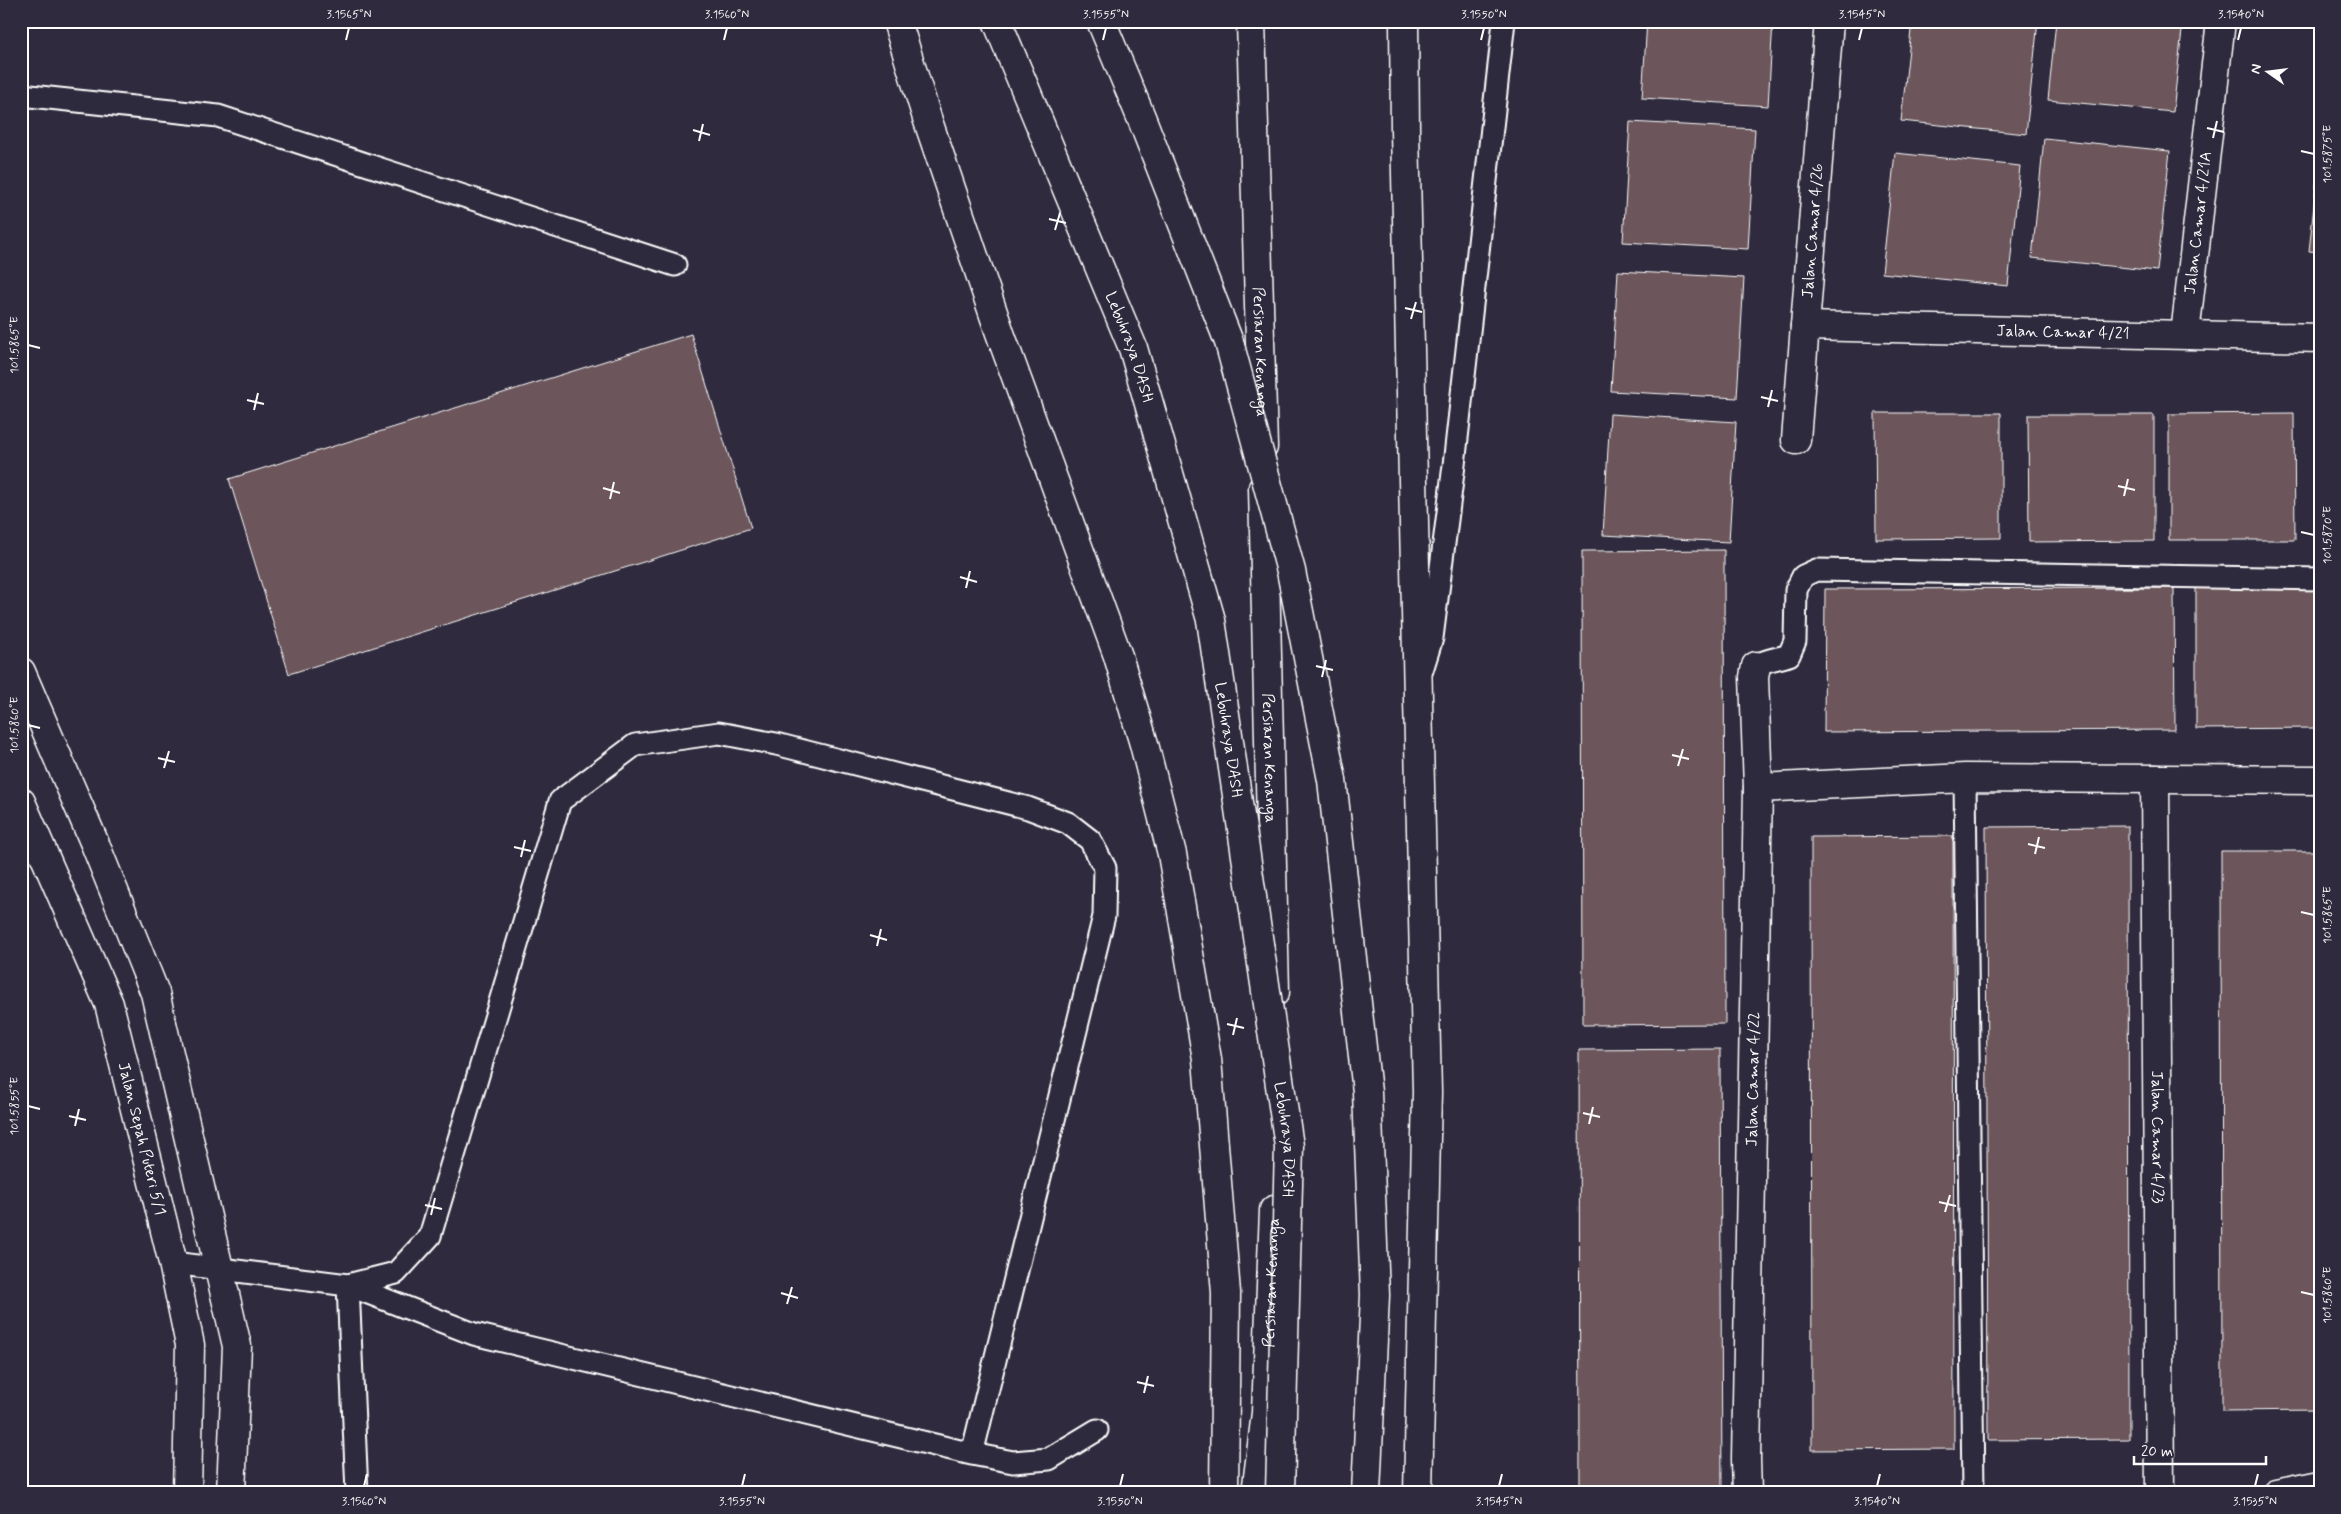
<svg xmlns="http://www.w3.org/2000/svg" width="2341" height="1514" viewBox="0 0 2341 1514" font-family="Mynerve,sans-serif">
  <style>
    .building { fill: #6c575b; stroke: #fff }
    .lines { fill: none; stroke-linecap: round; stroke-linejoin: round }
    .lane-casing { stroke: #fff; stroke-width: 25 }
    .street-casing { stroke: #fff; stroke-width: 31 }
    .secondary-casing { stroke: #fff; stroke-width: 31 }
    .primary-casing { stroke: #fff; stroke-width: 31 }
    .highway-casing { stroke: #fff; stroke-width: 31 }
    .lane { stroke: #2f2a3d; stroke-width: 21 }
    .street { stroke: #2f2a3d; stroke-width: 28 }
    .secondary { stroke: #2f2a3d; stroke-width: 28 }
    .primary { stroke: #2f2a3d; stroke-width: 28 }
    .highway { stroke: #2f2a3d; stroke-width: 28 }
    .highway-bridge-casing { stroke: #fff; stroke-width: 31; stroke-linecap: butt }
    .highway-bridge { stroke: #2f2a3d; stroke-width: 28 }
    .ticks { fill: none; stroke: #fff; stroke-width: 2 }
    .labels { text-anchor: middle; dominant-baseline: central; stroke-width: 4.5; stroke-linejoin: round; paint-order: stroke }
    .street-label { font-size: 16px; fill: #fff; stroke: #2f2a3d }
    .neatline { fill: none; stroke: #fff; stroke-width: 2 }
    .ticks-label { font-size: 12px; text-anchor: middle; fill: #fff }
  </style>
  <rect width="100%" height="100%" fill="#2f2a3d"/>
  <filter id="ink" filterUnits="userSpaceOnUse"><feTurbulence type="fractalNoise" baseFrequency=".02" numOctaves="2"/><feDisplacementMap in="SourceGraphic" scale="10" xChannelSelector="R" yChannelSelector="G"/><feConvolveMatrix kernelMatrix="1 2 1 2 8 2 1 2 1" color-interpolation-filters="sRGB"/></filter>
  <g filter="url(#ink)">
    <path class="building" d="M1647,21h126l-5,85 -126,-8z
      M1912,21h126l-12,113 -125,-13z
      M2056,21h127l-10,91 -125,-12z
      M2320,70v30l-3,-1z
      M1630,122l125,7 -7,120 -125,-7z
      M2044,138l126,13 -13,120 -125,-13z
      M2320,150v102l-11,-1z
      M1895,153l125,13 -12,120 -126,-13z
      M1618,271l126,7 -7,120 -126,-7z
      M691,334l60,194 -462,146 -60,-195z
      M1875,413h126v125l-125,1z
      M2294,413l1,127h-126v-126z
      M1610,414l126,8 -7,120 -126,-7z
      M2028,415h126v126l-125,1z
      M1724,550l1,474 -142,1 -1,-474z
      M2320,585v143l-124,1v-143z
      M2174,588l1,142 -351,2 1,-143z
      M2128,826l1,613 -141,1 -2,-613z
      M1953,836l1,613 -142,1 -1,-613z
      M2221,851h99v559l-98,1z
      M1720,1049l2,444h-142l-1,-443z"/>
    <g class="lines">
      <g class="lane-casing">
        <path id="lane" d="M21,95l197,21 457,149
          M1756,666c10,-7 22,-7 33,-11l6,-14 1,-51 7,-14 13,-6 504,9
          M1422,670l10,-32 22,-173 50,-444
          M1965,778l8,715
          M173,1263l175,22 48,-12 34,-37 130,-435 75,-56 84,-12 57,11 252,64 40,15 22,17 15,28 -1,48 -132,538
          M357,1493l-9,-208 126,49 498,120 41,8 36,-3 48,-29"/>
      </g>
      <g class="street-casing">
        <g id="street">
          <path id="s1" d="M1805,326l515,12"/>
          <path id="s2" d="M2185,334l36,-313"/>
          <path id="s3" d="M1796,440l33,-419"/>
          <path id="s4" d="M2155,779l5,714"/>
          <path d="M1758,788l207,-10 355,2"/>
          <path id="s5" d="M1747,1493l-1,-34 12,-671 -4,-111 2,-11"/>
          <path d="M2276,1493l44,-9"/>
        </g>
      </g>
      <g class="secondary-casing">
        <g id="secondary">
          <path d="M21,672l74,172 60,149 82,353 -6,147"/>
          <path id="s6" d="M21,802l88,202 64,259 17,82 -3,148"/>
        </g>
      </g>
      <g class="primary-casing">
        <g id="primary">
          <path id="s7" d="M1251,21l12,426"/>
          <path d="M1404,21l1,109 22,962 -9,401"/>
          <path id="s8" d="M1263,488l12,504"/>
          <path id="s9" d="M1256,1493l10,-80 8,-203"/>
        </g>
      </g>
      <g class="highway-casing">
        <path id="highway" d="M897,21l30,97 73,215 118,323 26,88 28,110 35,205 19,234 -2,200"/>
      </g>
      <use href="#lane" class="lane"/>
      <use href="#street" class="street"/>
      <use href="#secondary" class="secondary"/>
      <use href="#primary" class="primary"/>
      <use href="#highway" class="highway"/>
      <g class="highway-bridge-casing">
        <g id="highway-bridge">
          <path id="s10" d="M997,21l136,327 78,272 78,526 -9,347"/>
          <path d="M1101,21l40,96 88,225 62,229 41,209 35,312 8,203 -9,198"/>
        </g>
      </g>
      <use href="#highway-bridge" class="highway-bridge"/>
    </g>
  </g>
  <path class="ticks" d="M346,40l3,-12M724,40l3,-12M1103,40l3,-12M1481,40l3,-12M1859,40l3,-12M2238,40l3,-12M2207,128l17,4M693,130l17,5M2213,138l4,-17M699,141l4,-17M2301,151l13,3M1049,219l17,4M1055,230l5,-17M1405,308l17,4M1411,319l5,-17M28,345l12,3M1761,397l17,4M247,400l17,4M1768,407l4,-17M254,410l4,-17M2118,486l17,4M603,488l17,5M2124,496l4,-17M610,499l4,-17M2301,532l13,3M960,577l17,5M966,588l4,-17M1316,666l17,4M1322,677l4,-17M28,725l12,3M1672,755l17,4M158,758l17,4M1678,766l5,-17M164,768l5,-17M2028,844l17,4M514,847l17,4M2035,854l4,-17M521,857l4,-17M2301,912l13,3M870,935l17,5M877,946l4,-17M1227,1024l17,4M1233,1035l4,-17M28,1106l12,3M1583,1113l17,4M69,1116l17,4M1589,1124l4,-17M75,1126l4,-17M1939,1202l17,4M425,1205l17,4M1945,1212l5,-17M431,1215l4,-17M2301,1292l13,3M781,1293l17,5M787,1304l5,-17M1137,1382l17,4M1144,1393l4,-17M364,1486l3,-12M742,1486l3,-12M1120,1486l3,-12M1499,1486l3,-12M1877,1486l3,-12M2255,1486l3,-12"/>
  <g class="labels">
    <g class="street-label">
      <text stroke="none"><textPath href="#s2" startOffset="112">Jalan Camar 4/21A</textPath></text>
      <text stroke="none"><textPath href="#s3" startOffset="210">Jalan Camar 4/26</textPath></text>
      <text stroke="none"><textPath href="#s1" startOffset="258">Jalan Camar 4/21</textPath></text>
      <text stroke="none"><textPath href="#s10" startOffset="352">Lebuhraya DASH</textPath></text>
      <text stroke="none"><textPath href="#s7" startOffset="331">Persiaran Kenanga</textPath></text>
      <text stroke="none"><textPath href="#s10" startOffset="758">Lebuhraya DASH</textPath></text>
      <text stroke="none"><textPath href="#s8" startOffset="270">Persiaran Kenanga</textPath></text>
      <text stroke="none"><textPath href="#s5" startOffset="414">Jalan Camar 4/22</textPath></text>
      <text stroke="none"><textPath href="#s4" startOffset="358">Jalan Camar 4/23</textPath></text>
      <text stroke="none"><textPath href="#s6" startOffset="359">Jalan Sepah Puteri 5/1</textPath></text>
      <text stroke="none"><textPath href="#s10" startOffset="1162">Lebuhraya DASH</textPath></text>
      <text stroke="none"><textPath href="#s9" startOffset="211">Persiaran Kenanga</textPath></text>
    </g>
  </g>
  <rect width="2341" height="1514" fill="none" stroke="#2f2a3d" stroke-width="55"/>
  <g transform="translate(2268 72) rotate(284)" stroke="#2f2a3d" stroke-width="4" paint-order="stroke">
  <path d="M0-4L9 19L0 12L-9 19Z" fill="#ffffff"/>
  <text y="-8" font-size="14" font-weight="bold" text-anchor="middle" fill="#ffffff">N</text>
  </g>
  <path d="M2134 1456v8h132v-8" fill="none" stroke="#ffffff" stroke-width="2.5"/>
  <text x="2141" y="1456" font-size="15" fill="#ffffff" stroke="#2f2a3d" stroke-width="4" paint-order="stroke">20 m</text>
  <rect x="28" y="28" width="2286" height="1458" class="neatline"/>
  <g class="ticks-label">
    <text x="349" y="18">3.1565°N</text>
    <text x="727" y="18">3.1560°N</text>
    <text x="1106" y="18">3.1555°N</text>
    <text x="1484" y="18">3.1550°N</text>
    <text x="1862" y="18">3.1545°N</text>
    <text x="2241" y="18">3.1540°N</text>
    <text transform="translate(2327 154) rotate(-90)" y="4">101.5875°E</text>
    <text transform="translate(14 345) rotate(-90)" y="4">101.5865°E</text>
    <text transform="translate(2327 535) rotate(-90)" y="4">101.5870°E</text>
    <text transform="translate(14 725) rotate(-90)" y="4">101.5860°E</text>
    <text transform="translate(2327 915) rotate(-90)" y="4">101.5865°E</text>
    <text transform="translate(14 1106) rotate(-90)" y="4">101.5855°E</text>
    <text transform="translate(2327 1295) rotate(-90)" y="4">101.5860°E</text>
    <text x="364" y="1505">3.1560°N</text>
    <text x="742" y="1505">3.1555°N</text>
    <text x="1120" y="1505">3.1550°N</text>
    <text x="1499" y="1505">3.1545°N</text>
    <text x="1877" y="1505">3.1540°N</text>
    <text x="2255" y="1505">3.1535°N</text>
  </g>
</svg>
